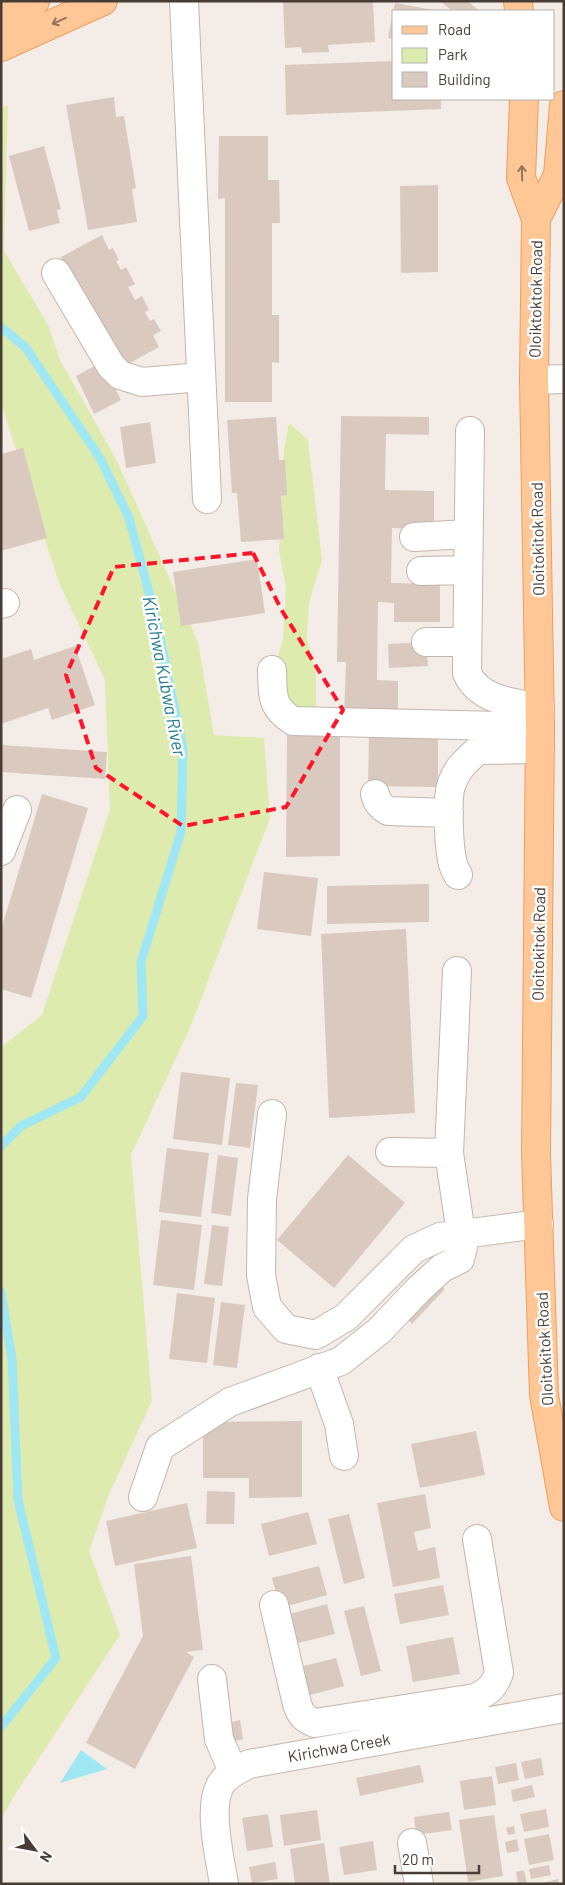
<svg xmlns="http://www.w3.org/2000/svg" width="565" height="1885" viewBox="0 0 565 1885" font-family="Barlow,sans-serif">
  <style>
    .green { fill: #deebae }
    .water { fill: #a0e7f4 }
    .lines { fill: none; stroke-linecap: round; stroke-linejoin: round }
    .stream { stroke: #a0e7f4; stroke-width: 9 }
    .building { fill: #dac9bf }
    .minor-casing { stroke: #c4b5ac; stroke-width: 30 }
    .major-casing { stroke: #eb9e5f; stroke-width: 30 }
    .minor { stroke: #fff; stroke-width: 28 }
    .major { stroke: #ffc796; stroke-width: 28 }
    .oneway { stroke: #91745c }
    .marked { fill: none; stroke: #ff142a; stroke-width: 4; stroke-dasharray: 10 6; stroke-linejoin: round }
    .labels { text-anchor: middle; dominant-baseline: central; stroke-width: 5; stroke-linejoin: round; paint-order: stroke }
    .street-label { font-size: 16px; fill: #483c36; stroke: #fff }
    .water-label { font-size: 18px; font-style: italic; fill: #227d90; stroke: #fff }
  </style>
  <rect width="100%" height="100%" fill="#f4ede7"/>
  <path class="green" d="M8,105l-4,146 44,74 12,35 57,101 81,181 16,93 50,3 6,80 -80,210 -59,127 21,246 -42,91 -21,59 31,84 -109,166 -10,19v-773l41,-32 68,-206 -5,-129 -46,-97 -58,-180v-295z
    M289,423l19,17 14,120 -13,43 -2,34 9,37v35l-34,-1 -11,-27 12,-42 3,-51 -7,-37 5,-100z"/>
  <path class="water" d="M81,1750l26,19 -47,14z"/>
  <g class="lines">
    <path class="stream" d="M1,327l25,21 74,110 29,60 27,101 27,130 -2,83 -40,130 2,54 -62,81 -60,29 -20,20
      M1,1292l11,67 6,141 38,158 -55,69"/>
  </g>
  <path class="building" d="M283,1h90l2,41 -47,3 1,7 -27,1 -1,-6 -16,1z
    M440,1h27l13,10h-28z
    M395,3l38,7v1h-40z
    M393,13h1v26l-6,-1z
    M394,61v38h47v10l-155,6 -1,-50z
    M114,97l2,20 8,-1 12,72 -4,1 5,33 -49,8 -22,-125z
    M219,136h49v44h11l1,43h-8v92h7v48l-7,-1v40h-47v-204l-7,1z
    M44,146l17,63 -4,1 3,13 -31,8 -20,-75z
    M438,185v87l-37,1 -1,-87z
    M102,235l7,15 4,-2 6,12 -3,1 5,9 5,-3 9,17 -7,3 7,13 7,-4 7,14 -4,2 5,9 4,-2 7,12 -8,4 6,12 -38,21 -60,-111z
    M102,362l19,38 -27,14 -18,-38z
    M341,416l88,1v18l-43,-1 -1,56 49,1v38l-42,-1 -1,55 49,1v38h-46v-19l-16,-1 -1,78 21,1v36h-54l2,-55h-9z
    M276,417l3,43h6l2,35 -6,1 3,43 -43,3 -4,-49h-5l-5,-73z
    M150,422l6,41 -30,5 -6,-41z
    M23,448l24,90 -46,13v-97z
    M257,559l8,54 -84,13 -8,-54z
    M426,642l2,24 -39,2 -1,-24z
    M75,646l20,59 -43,15 -4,-12 -47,16v-65l30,-10 3,11z
    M340,731v125l-54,1 1,-125z
    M369,731l69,1v55l-70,-1z
    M1,745l106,7 -2,27 -104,-7z
    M42,794l46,14 -57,190 -30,-9v-59z
    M264,872l54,6 -7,58 -54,-7z
    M429,884v38l-102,2v-38z
    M406,929l9,184 -86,5 -8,-184z
    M181,1072l49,6 -8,67 -49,-6z
    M236,1083l22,2 -8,63 -22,-3z
    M167,1148l42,5 -8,64 -42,-5z
    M218,1155l20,3 -7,58 -20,-3z
    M348,1155l57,48 -71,85 -57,-48z
    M161,1220l41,5 -8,65 -41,-5z
    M212,1225l17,2 -7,59 -18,-2z
    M438,1283l7,6 -33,35 -6,-7z
    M177,1293l38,5 -8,65 -38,-4z
    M221,1302l24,3 -8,63 -24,-3z
    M302,1421v76l-53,1v-20h-46v-56z
    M476,1431l9,44 -65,13 -9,-44z
    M207,1491l28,1 -1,32h-28z
    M425,1494l6,34 -17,4 4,19 17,-4 5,31 -47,9 -16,-84z
    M187,1503l10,45 -82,18 -9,-45z
    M308,1512l9,32 -48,12 -8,-32z
    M349,1514l16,64 -21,6 -16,-65z
    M191,1556l12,94 -17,2 8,5 -59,112 -49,-26 57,-107 -9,-72z
    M319,1566l8,29 -47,13 -8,-30z
    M443,1585l6,30 -49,9 -6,-30z
    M327,1604l8,30 -45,11 -8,-29z
    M364,1606l17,65 -20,5 -17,-65z
    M453,1637l7,37 -47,8 -7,-36z
    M336,1658l8,28 -45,12 -7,-29z
    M240,1720l3,19 -19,5 -4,-19z
    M541,1758l3,17 -19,4 -4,-17z
    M516,1763l3,17 -21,4 -3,-17z
    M420,1765l4,17 -64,14 -4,-18z
    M492,1776l4,29 -32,5 -4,-29z
    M532,1785l3,12 -22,5 -2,-12z
    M546,1809l3,18 -25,5 -4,-18z
    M317,1810l4,30 -37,6 -4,-31z
    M449,1812l3,18 -36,5 -2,-18z
    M268,1814l5,33 -26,4 -5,-33z
    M494,1815l9,61 -35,6 -9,-62z
    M514,1826l1,8 -7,1 -2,-7z
    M549,1834l5,26 -25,5 -5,-26z
    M517,1839l2,12 -12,2 -2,-11z
    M373,1841l4,29 -33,5 -5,-28z
    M324,1843l6,41h-35l-5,-35z
    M275,1862l3,17 -26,4 -3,-16z
    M549,1865l2,10 -20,4 -2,-10z
    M524,1870l3,14h-9l-2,-12z
    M558,1879l1,5h-17v-1z"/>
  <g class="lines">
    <g class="minor-casing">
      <path id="minor" d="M184,1l23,498
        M56,273l55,93 9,9 22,7 59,-5
        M534,380l30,-1
        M470,431l-3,242c12,28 47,30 73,34
        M414,537l54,-3
        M421,571l47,-1
        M1,604l4,-1
        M426,642h41
        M272,670c1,25 -2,36 21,51l247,6
        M375,794c2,8 5,12 13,17l61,2
        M1,851l16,-41
        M458,875c-2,-4 -4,-7 -5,-11 -4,-15 -7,-68 -1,-81 5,-15 15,-23 26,-33l62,-1
        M272,1114l-10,85 -1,76 6,32 19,22 30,6 30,-18 68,-68 26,-12 99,-13
        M390,1152l59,1
        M319,1368l20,56 5,32
        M143,1497l17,-50 70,-45 111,-41 38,-30 39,-41 24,-22 18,-9 3,-12 -14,-94 8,-182
        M274,1605l23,99c4,11 7,15 18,19l160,-25c13,-6 19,-11 24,-25l-22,-134
        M212,1679l7,60 14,33
        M412,1843l7,41
        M224,1884c-4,-26 -17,-78 -3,-100 6,-10 19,-15 28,-20l315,-56"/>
    </g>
    <g class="major-casing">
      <path id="major" d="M518,1l1,10
        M1,17l34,-16
        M1,47l102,-46
        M524,99l-3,79 15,41 -2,161 6,347 -4,427 8,241 20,112
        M536,219l22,-44 6,-70"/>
    </g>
    <use href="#minor" class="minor"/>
    <use href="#major" class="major"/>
  </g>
  <defs><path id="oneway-shaft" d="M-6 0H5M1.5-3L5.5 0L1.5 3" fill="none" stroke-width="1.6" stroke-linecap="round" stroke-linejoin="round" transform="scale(1.25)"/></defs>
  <g class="oneway">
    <use href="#oneway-shaft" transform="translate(59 21) rotate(156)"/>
    <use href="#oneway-shaft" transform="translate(522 173) rotate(-92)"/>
  </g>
  <path class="marked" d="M253,553l28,56 62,101 -57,97 -103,19 -87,-58 -30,-93 48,-108z"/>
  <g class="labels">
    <g class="street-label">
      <text transform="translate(535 299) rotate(-89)">Oloiktoktok Road</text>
      <text transform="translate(537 539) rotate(-91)">Oloitokitok Road</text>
      <text transform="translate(538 944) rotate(-89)">Oloitokitok Road</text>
      <text transform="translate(544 1349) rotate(-93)">Oloitokitok Road</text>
      <text transform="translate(339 1747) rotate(-10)">Kirichwa Creek</text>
    </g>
    <g class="water-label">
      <text transform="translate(165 676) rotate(79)">Kirichwa Kubwa River</text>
    </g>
  </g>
  <rect width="565" height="1885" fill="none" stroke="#483c36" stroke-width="5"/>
  <rect x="392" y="10" width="162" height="90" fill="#ffffff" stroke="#b6b1af"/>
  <rect x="402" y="26" width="25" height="8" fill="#ffc796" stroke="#b6b1af"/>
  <text x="438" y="35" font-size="15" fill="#483c36">Road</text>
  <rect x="402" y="48" width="25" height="15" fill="#deebae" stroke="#b6b1af"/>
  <text x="438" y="60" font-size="15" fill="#483c36">Park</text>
  <rect x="402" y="72" width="25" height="15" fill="#dac9bf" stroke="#b6b1af"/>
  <text x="438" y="85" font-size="15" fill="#483c36">Building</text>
  <g transform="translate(35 1850) rotate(122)" stroke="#ffffff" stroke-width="4" paint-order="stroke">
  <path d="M0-4L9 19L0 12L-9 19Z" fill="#483c36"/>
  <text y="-8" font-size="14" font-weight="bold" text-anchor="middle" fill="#483c36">N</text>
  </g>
  <path d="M395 1865v8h84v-8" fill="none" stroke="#483c36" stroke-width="2.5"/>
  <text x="402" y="1865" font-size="15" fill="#483c36" stroke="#ffffff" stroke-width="4" paint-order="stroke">20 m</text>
</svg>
